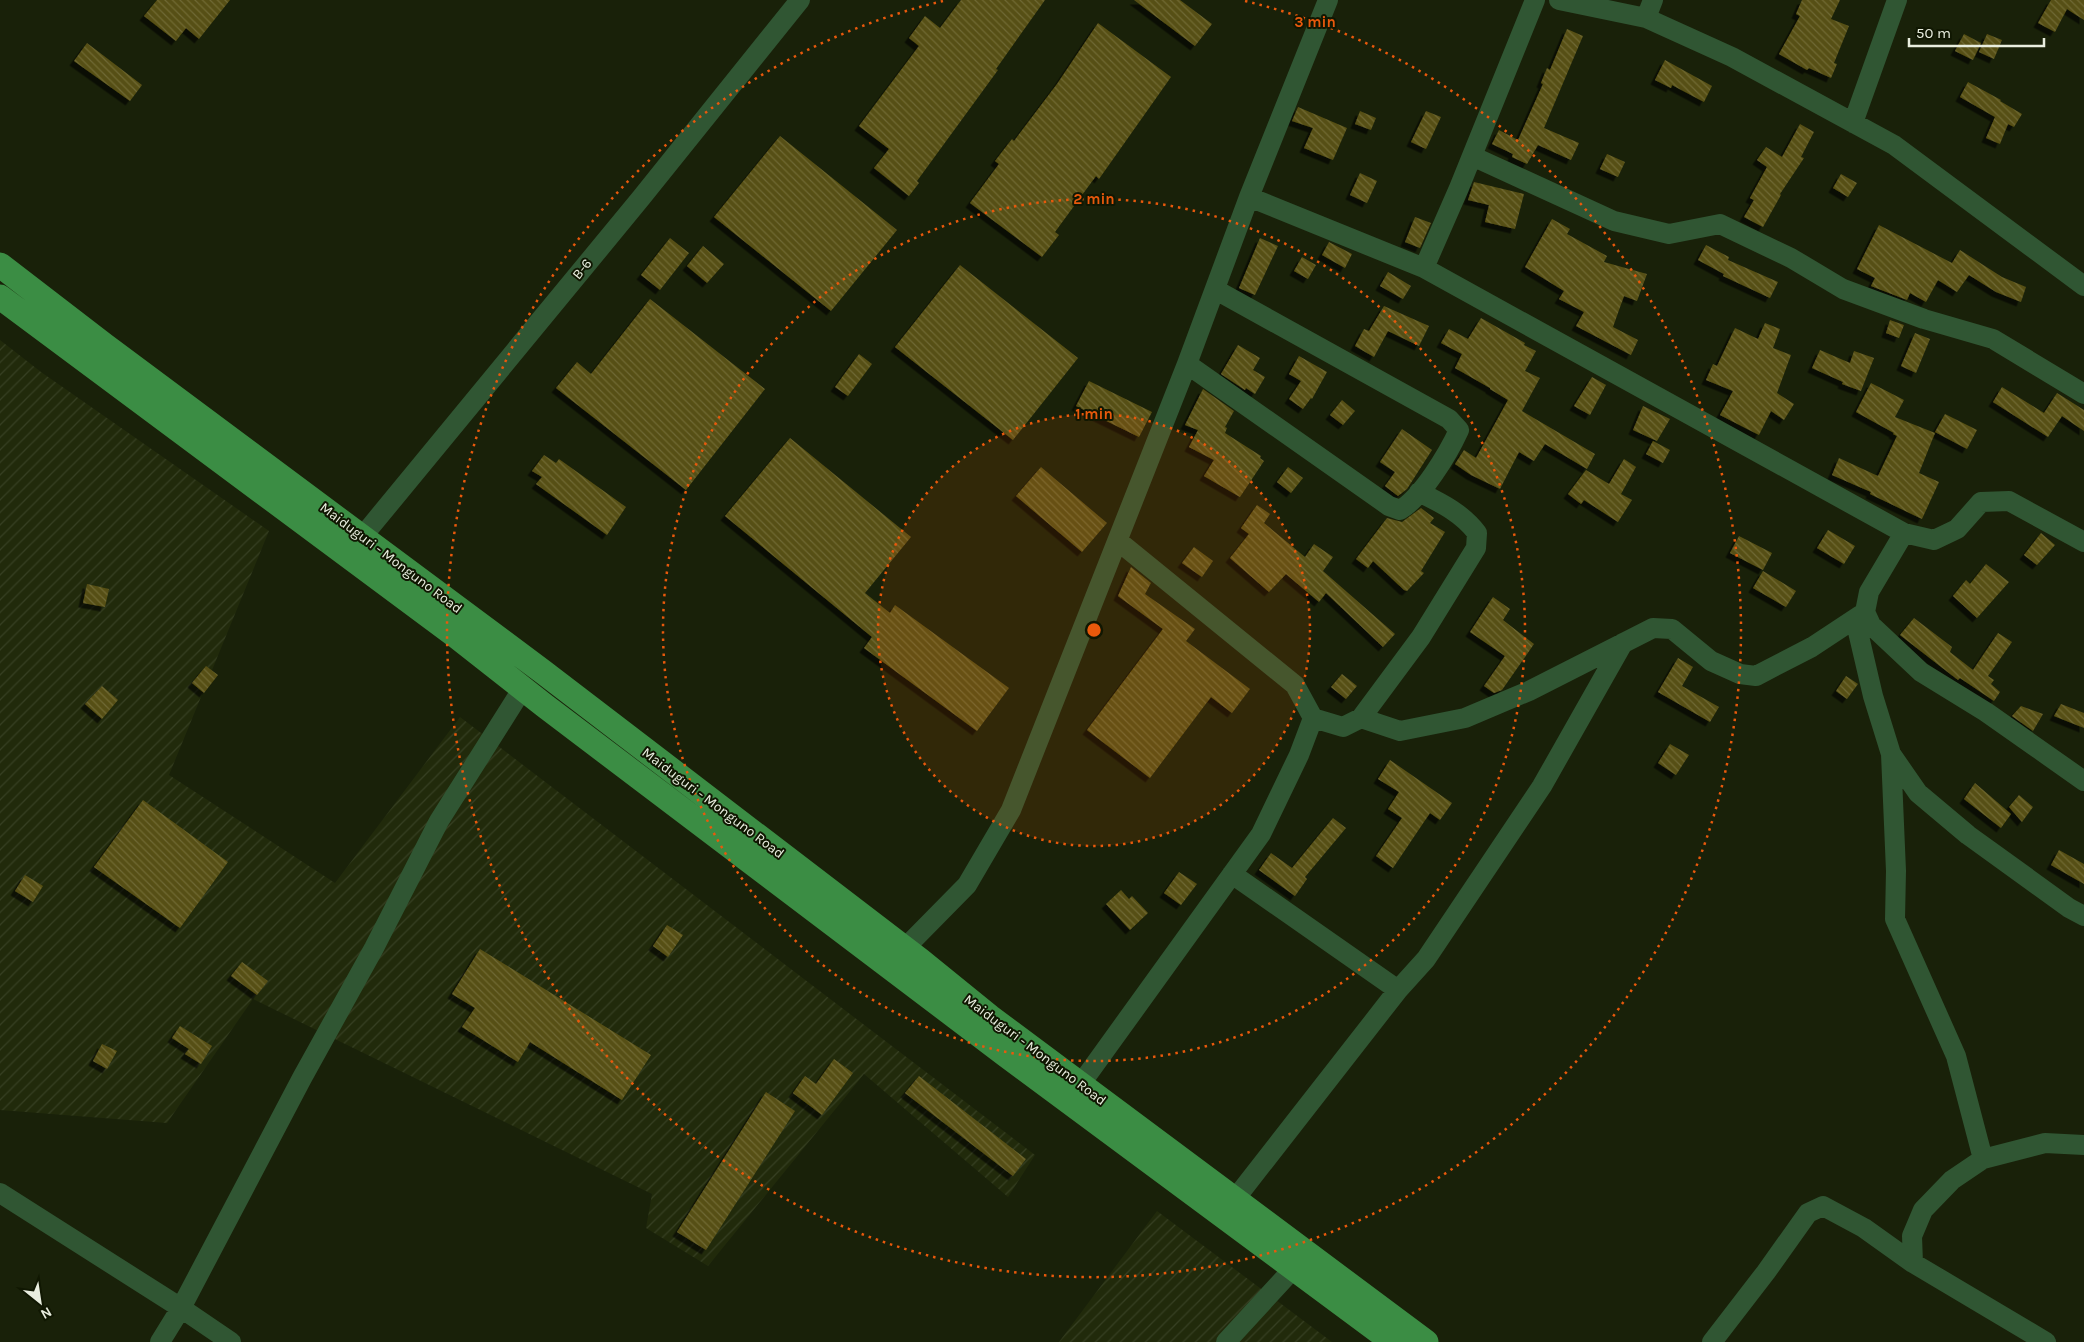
<svg xmlns="http://www.w3.org/2000/svg" width="2084" height="1342" viewBox="0 0 2084 1342" font-family="Karla,sans-serif">
  <style>
    .industrial { fill: url(#industrial-furrows) }
    .building { fill: url(#building-back-hatch); filter: url(#shadow) }
    .lines { fill: none; stroke-linecap: round; stroke-linejoin: round }
    .minor { stroke: #305633; stroke-width: 20 }
    .major { stroke: #3b8d44; stroke-width: 25 }
    .ring { fill: none; stroke: #e8590c; stroke-width: 2.5; stroke-dasharray: 2.5 5 }
    .labels { text-anchor: middle; dominant-baseline: central; stroke-width: 4; stroke-linejoin: round; paint-order: stroke }
    .street-label { font-size: 14px; fill: #e9eedf; stroke: #101702 }
    .centre { fill: #e8590c; stroke: #101702; stroke-width: 2.5 }
    .ring-label { font-size: 15px; text-anchor: middle; font-weight: bold; fill: #e8590c; stroke: #101702; stroke-width: 4; stroke-linejoin: round; paint-order: stroke }
  </style>
  <defs>
    <pattern id="industrial-furrows" width="10" height="10" patternUnits="userSpaceOnUse" patternTransform="scale(1.25)"><rect width="10" height="10" fill="#212a0b"/><path d="M-1 1l2-2M0 10L10 0M9 11l2-2" fill="none" stroke="#363f22"/></pattern>
    <pattern id="building-back-hatch" width="6" height="6" patternUnits="userSpaceOnUse" patternTransform="scale(1.25)"><rect width="6" height="6" fill="#574f13"/><path d="M-1 5l2 2M0 0l6 6M5-1l2 2" fill="none" stroke="#6f6935"/></pattern>
    <filter id="shadow"><feDropShadow dx="-4.5" dy="4.5" stdDeviation="0" flood-color="#0009"/></filter>
  </defs>
  <rect width="100%" height="100%" fill="#192109"/>
  <path class="industrial" d="M0,340l41,32 228,159 -100,244 166,108 125,-166 575,438 -27,42 -144,-123 -156,192 -62,-38 6,-34 -399,-195 -86,124 -167,-13z
    M1157,1211l175,131h-273z"/>
  <path class="building" d="M157,0h73l-31,39 -13,-11 -10,13 -32,-25z
    M961,0h84l-49,69 2,1 -81,111 2,2 -10,13 -35,-28 15,-19 -30,-23 60,-80 -10,-8 16,-22 15,12z
    M1134,0h46l32,24 -17,22z
    M1802,0h38l-9,19 18,7 -15,37 3,1 -6,14 -22,-10 -2,2 -28,-16 21,-38 -4,-2z
    M2051,0h33v20l-17,-11 -12,23 -17,-9z
    M1098,23l73,54 -72,102 -3,-3 -41,56 4,3 -17,22 -72,-54 29,-39 -4,-3 17,-22 2,2 43,-57z
    M1567,29l16,7 -39,92 35,15 -8,17 -33,-15 -11,19 -15,-7 1,-3 -21,-10 7,-14 19,10 25,-56 -2,-1 6,-15 3,2z
    M1964,34l17,9 -8,17 -18,-9z
    M1987,34l15,6 -8,19 -15,-7z
    M87,43l55,42 -12,16 -56,-40z
    M1665,60l47,26 -8,16 -32,-17 -1,3 -16,-8z
    M1968,82l33,18 -1,1 22,13 -8,13 -6,-3 -8,20 -14,-6 9,-21 -35,-20z
    M1298,107l49,21 -14,32 -29,-12 9,-20 -21,-7z
    M1360,111l16,7 -5,12 -16,-6z
    M1426,111l15,6 -15,32 -15,-7z
    M1800,124l14,8 -13,25 3,1 -24,36 1,1 -18,32 -19,-10 10,-17 -4,-2 17,-31 -10,-7 9,-13 16,10z
    M780,136l117,94 -66,81 -117,-94z
    M1607,154l18,8 -7,15 -18,-8z
    M1360,173l17,8 -10,22 -17,-8z
    M1841,174l16,9 -9,14 -15,-9z
    M1474,182l50,12 -9,35 -30,-7 4,-17 -21,-5z
    M1415,217l16,6 -11,25 -15,-6z
    M1552,219l18,10 -3,5 40,22 -3,6 43,12 -10,27 -13,-5 -11,31 25,13 -7,15 -55,-29 8,-14 -25,-13 5,-8 -39,-24z
    M1879,225l73,38 8,-13 42,27 24,10 -5,15 -25,-10 -27,-17 -12,17 -19,-12 -12,22 -16,-9 -3,7 -36,-14 4,-8 -18,-9z
    M670,238l19,15 -29,37 -19,-15z
    M1260,238l18,8 -23,49 -16,-7z
    M1329,242l23,12 -7,14 -23,-13z
    M1706,245l23,12 -1,3 50,22 -8,16 -47,-22 1,-2 -26,-14z
    M703,246l21,18 -17,19 -20,-17z
    M1302,257l14,8 -8,14 -14,-8z
    M960,265l118,93 -65,82 -118,-93z
    M1388,272l23,14 -8,13 -23,-13z
    M650,299l115,90 -79,101 -130,-102 21,-26 14,12z
    M1384,306l45,20 -10,20 -31,-15 -14,26 -19,-11 9,-17 5,2z
    M1481,318l44,25 -1,2 12,6 -11,20 15,7 -18,33 73,43 -8,15 -42,-25 -11,17 -15,-9 -19,37 -29,-14 -16,-11 9,-14 12,8 32,-58 -18,-11v-1l-35,-20 7,-14 -21,-11 8,-14 19,10z
    M1890,320l14,5 -5,13 -13,-5z
    M1765,323l15,6 -7,19 18,7 -14,38 17,11 -10,16 -13,-9 -12,24 -39,-20 13,-24 -27,-11 7,-16 4,2 18,-38 23,11z
    M1915,333l15,6 -14,34 -15,-7z
    M1238,345l22,13 -7,12 12,7 -10,17 -9,-6 -1,2 -24,-16z
    M1820,350l30,13 4,-12 20,7 -13,33 -19,-7 1,-2 -31,-14z
    M859,354l13,10 -24,32 -13,-9z
    M1299,356l28,16 -15,27 -1,-1 -8,11 -14,-10 12,-18 -12,-7z
    M1592,377l14,8 -16,30 -16,-9z
    M1089,381l63,31 -13,25 -63,-31z
    M1871,383l33,17 -9,17 40,16 -16,40 20,9 -17,37 -52,-25 1,-2 -39,-17 7,-17 39,18 19,-40 -4,-2 1,-1 -38,-21z
    M2002,387l42,26 13,-20 27,17v21l-22,-15 -14,21 -55,-35z
    M1203,389l31,22 -9,16 2,1 -2,5 36,23 -1,2 4,3 -24,36 -36,-21 10,-16 -25,-13 9,-17 -13,-5z
    M1342,400l13,11 -12,14 -13,-10z
    M1643,406l27,13 -13,22 -24,-11z
    M1945,414l32,16 -10,19 -32,-17z
    M1402,429l30,21 -25,39 -9,7 -13,-10 10,-14 -15,-10z
    M790,438l121,99 -46,56 25,20 5,-8 114,83 -32,43 -113,-83 8,-11 -147,-121z
    M1653,441l17,9 -7,13 -17,-9z
    M544,455l12,8 3,-4 67,48 -19,28 -71,-51 6,-7 -10,-6z
    M1624,459l12,8 -15,27 11,6 -14,22 -34,-22 -3,4 -13,-10 18,-24 23,14z
    M1041,467l66,56 -25,29 -66,-56z
    M1288,467l15,11 -12,15 -14,-11z
    M1257,505l13,9 -6,9 41,34 9,-13 19,13 -10,14 72,63 -12,13 -57,-54 -7,9 -33,-28 -17,18 -39,-34 19,-24 -8,-6z
    M1421,508l13,10 -4,5 15,9 -24,39 3,2 -17,18 -3,-1 -31,-29 -5,7 -12,-9 31,-41 15,4z
    M1828,530l27,16 -11,18 -27,-16z
    M2041,533l14,12 -18,20 -13,-10z
    M1739,536l33,17 -9,17 -33,-17z
    M1194,547l19,14 -11,16 -20,-14z
    M1986,564l23,18 -32,36 -24,-22 13,-16 4,4z
    M1131,567l20,16 -6,11 50,35 -9,12 64,48 -18,24 -21,-16 -61,81 -63,-48 76,-101 -45,-33z
    M1763,571l33,20 -10,16 -33,-19z
    M87,584l22,5 -4,18 -22,-4z
    M1493,597l17,12 -7,11 31,24 -32,46 -8,3 -10,-7 21,-30 -35,-24z
    M1914,618l38,29 -2,5 23,18 25,-37 14,9 -24,34 6,4 -3,4 9,8 -6,9 -34,-23 -2,2 -58,-45z
    M1678,658l15,9 -11,19 37,21 -9,15 -52,-30z
    M206,666l12,9 -14,18 -12,-10z
    M1342,674l15,12 -11,13 -15,-12z
    M1846,676l12,8 -11,15 -11,-8z
    M102,686l16,14 -16,19 -17,-15z
    M2061,704l23,9v15l-30,-12z
    M2021,706l22,8 -10,17 -21,-15z
    M1670,744l19,11 -13,20 -18,-12z
    M1390,760l62,43 -12,17 -10,-7 -37,55 -17,-12 26,-38 -14,-9 11,-17 -21,-13z
    M1975,783l36,31 -10,14 -37,-29z
    M2019,795l14,12 -11,15 -13,-15z
    M143,800l85,62 -48,66 -86,-61z
    M1333,818l13,10 -41,49 2,2 -12,17 -36,-26 12,-17 21,15z
    M2059,850l25,14v20l-33,-19z
    M1179,872l18,12 -16,21 -17,-12z
    M25,875l18,11 -10,16 -18,-11z
    M1121,890l8,9 3,-3 16,17 -18,17 -24,-26z
    M667,925l16,10 -15,22 -15,-11z
    M480,949l171,106 -29,45 -92,-58 -12,20 -56,-35 13,-19 -23,-14z
    M242,962l26,19 -11,14 -26,-19z
    M180,1026l32,20 -11,18 -16,-10 4,-5 -17,-11z
    M102,1044l15,7 -10,18 -14,-8z
    M834,1059l19,14 -31,42 -29,-22 12,-17 11,8z
    M919,1076l107,83 -13,17 -108,-83z
    M766,1092l29,19 -89,139 -29,-18z"/>
  <g class="lines">
    <path class="minor" d="M1559,0l87,18 86,39 162,88 190,141
      M1646,18l7,-18
      M1853,123l44,-123
      M1472,156l142,65 55,13 51,-10 71,34 52,31 81,30 69,20 91,55
      M1249,197l175,71 480,265 30,7 23,-11 24,-27 28,-1 75,41
      M1424,268l35,-80 76,-188
      M1187,364l202,142 11,4c22,-13 48,-56 59,-80l-10,-11 -233,-129
      M1904,533l-35,59 -4,20 6,13 50,47 65,40 98,69
      M362,537l279,-339 159,-198
      M1118,541l177,144 18,33 30,9 18,-9 60,-81 55,-89 1,-15c-15,-20 -36,-30 -58,-41
      M1855,619l18,77 18,58 27,39 50,42 101,73 15,8
      M1361,718l39,13 65,-13 64,-27 124,-63 19,1 39,32 29,13 16,2 56,-29 53,-35
      M1891,754l5,117 -1,48 61,137 27,103
      M1232,874l166,116
      M904,949l63,-64 44,-75 176,-446 62,-167 79,-197
      M1080,1085l181,-251 38,-79 14,-37
      M0,1193l181,115 50,34
      M1235,1199l163,-209 28,-31 116,-173 81,-143
      M1913,1263l-1,-27 11,-26 29,-30 31,-21 62,-16 39,2
      M160,1342l21,-34 121,-230 72,-130 65,-127 84,-133
      M1226,1342l67,-73
      M1712,1342l54,-70 42,-59 15,-7 41,22 49,35 133,79"/>
    <path class="major" d="M0,265l104,80 438,326 379,290 69,56 436,325
      M0,297l456,339 89,70 461,349 387,287"/>
  </g>
  <circle cx="1094" cy="630" r="216" fill="#e8590c" fill-opacity=".12"/>
  <g class="ring">
    <circle cx="1094" cy="630" r="216"/>
    <circle cx="1094" cy="630" r="431"/>
    <path d="M1245 1A647 647 0 1 1 943 1"/>
  </g>
  <g class="labels">
    <g class="street-label">
      <text transform="translate(582 269) rotate(-51)">B-6</text>
      <text transform="translate(391 558) rotate(37)">Maiduguri - Monguno Road</text>
      <text transform="translate(713 803) rotate(37)">Maiduguri - Monguno Road</text>
      <text transform="translate(1035 1050) rotate(37)">Maiduguri - Monguno Road</text>
    </g>
  </g>
  <circle cx="1094" cy="630" r="8" class="centre"/>
  <g class="ring-label">
    <text x="1315" y="27">3 min</text>
    <text x="1094" y="204">2 min</text>
    <text x="1094" y="419">1 min</text>
  </g>
  <g transform="translate(40 1302) rotate(150)" stroke="#101702" stroke-width="4" paint-order="stroke">
  <path d="M0-4L9 19L0 12L-9 19Z" fill="#e9eedf"/>
  <text y="-8" font-size="14" font-weight="bold" text-anchor="middle" fill="#e9eedf">N</text>
  </g>
  <path d="M1909 38v8h135v-8" fill="none" stroke="#e9eedf" stroke-width="2.5"/>
  <text x="1916" y="38" font-size="15" fill="#e9eedf" stroke="#101702" stroke-width="4" paint-order="stroke">50 m</text>
</svg>
